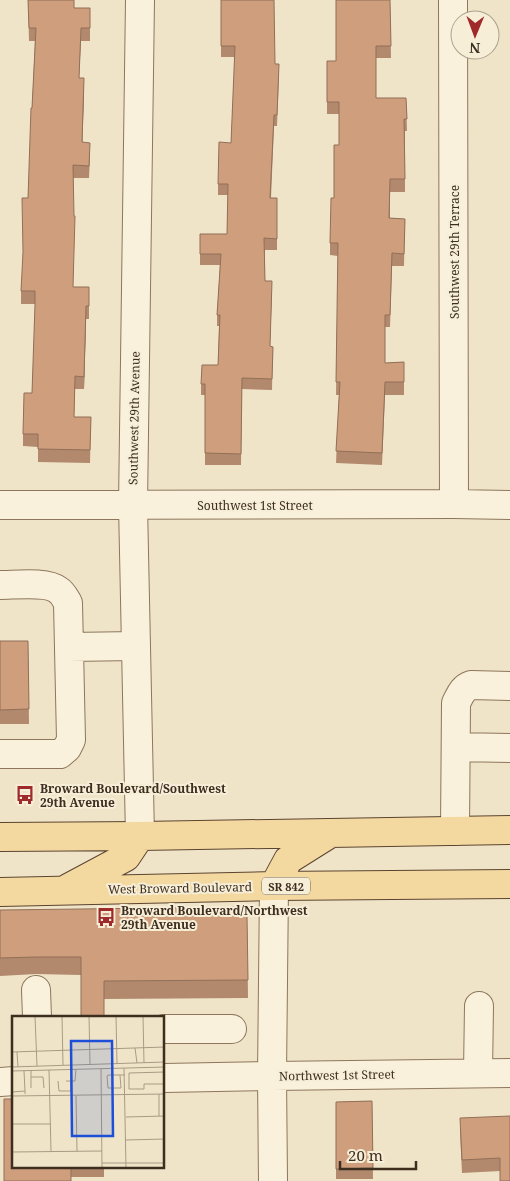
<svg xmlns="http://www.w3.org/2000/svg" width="510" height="1181" viewBox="0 0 510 1181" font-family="'Noto Serif',serif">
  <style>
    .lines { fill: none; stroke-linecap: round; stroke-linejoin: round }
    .minor-casing { stroke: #8d765c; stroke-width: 30 }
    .major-casing { stroke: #5b4430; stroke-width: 30 }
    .minor { stroke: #faf1dc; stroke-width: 28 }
    .major { stroke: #f3d9a0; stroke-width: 28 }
    .wall { fill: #b2896c }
    .shaded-wall { fill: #916f58 }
    .building { fill: #cf9f7d; stroke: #916f58 }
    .labels { text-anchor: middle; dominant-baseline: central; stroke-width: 4; stroke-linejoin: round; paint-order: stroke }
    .shield { fill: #f7eed8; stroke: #756857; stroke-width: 1 }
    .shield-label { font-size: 11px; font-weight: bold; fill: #3d2e20 }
    .street-label { font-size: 12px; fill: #3d2e20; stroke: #f7eed8 }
    .poi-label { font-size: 12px; font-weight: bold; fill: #3d2e20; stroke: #f7eed8; text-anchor: start }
    .inset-road { fill: none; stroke: #a89b85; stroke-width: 1 }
    .view { fill: #1d4ed8; fill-opacity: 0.15; stroke: #1d4ed8; stroke-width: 2.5 }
    .inset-edge { fill: none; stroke: #3d2e20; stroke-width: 2.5 }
  </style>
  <rect width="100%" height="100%" fill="#f0e4c8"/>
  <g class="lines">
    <g class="minor-casing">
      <path id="minor" d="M140,0l-7,505 7,331
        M453,0l1,504
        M0,505l454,-1 56,1
        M0,585c15,0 47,-4 58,5 5,3 7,8 10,13l3,137 -4,8 -7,6h-60
        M69,647l67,-1
        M456,747l54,1
        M455,831l1,-128c4,-7 6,-15 15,-18l39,1
        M36,990l1,27
        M164,1029h68
        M478,1073l1,-67
        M164,1078l108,-2 238,-3
        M0,1082l14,-1
        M273,1181l-1,-105 2,-190"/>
    </g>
    <g class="major-casing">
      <path id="major" d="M0,837l140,-1 370,-6
        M274,886l14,-26 43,-27
        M68,888l58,-31 14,-21
        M0,892l274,-6 236,-2"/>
    </g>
    <use href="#minor" class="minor"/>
    <use href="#major" class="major"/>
  </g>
  <path class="wall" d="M28,0l46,8h16v33h-9l-2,37 5,13 -2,51 8,14 -1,22h-16v109l16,13v19h-3l-2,70h-9l-1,28h17l-1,46 -52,-1v-15l-15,-1v-12l9,-41 3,-82v-7h-14v-13l7,-93 7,-157h-6z
    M221,0l54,64 4,11 -2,51h-3l-3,72h6v52h-12v31l7,12 -2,53 3,1 -1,43 -30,-1 -1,76h-36v-70h-4v-11l17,-19 1,-39h-2v-11l3,-50h-20v-31h27l1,-39h-10v-11l13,-41 4,-86h-14z
    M390,0l1,58h-15v40h30l1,33h-2v61h-15v26l15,1 -1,47h-12l-2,61h-5v36l19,-1v33h-19l-3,70 -46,-2 3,-68h-3l2,-139 -8,-1v-12l9,-98v-31h-12v-53h9z
    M0,641h28l1,83h-29z
    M0,910l247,6 1,82 -144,1 -23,-24 -45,-1 -36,2z
    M372,1101l1,78h-37v-77z
    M510,1116l-10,55 -38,2 -2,-42z
    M14,1167h90v10h-33z"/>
  <path class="shaded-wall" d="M84,78v13l-2,64v-13z
    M86,306v13l-2,70v-12z"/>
  <path class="building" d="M28,0h46v8h16v20h-9l-2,50h5l-2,64 8,1 -1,23 -16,-1 1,51h1l-2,71h16v19h-3l-2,71 -9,-1 -1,41h17l-1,33 -52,-1v-15h-15l1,-41h8l3,-89v-13h-14l2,-39 -1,-54h6l3,-90h1l4,-80h-7z
    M221,0h53l1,64h4l-2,51h-3l-4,83h7v41l-13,-1 1,43h7l-2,65 3,1 -1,32 -30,-1 -1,76 -36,-1v-69h-4l1,-19h16l2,-50h-3l4,-61h-21v-20h27l1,-50h-10l1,-42 12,1 4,-97h-14z
    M336,0h54l1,46h-15v52h30l1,21h-3l1,60h-15l-1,39 16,1 -1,35 -12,-1 -2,62h-5v48l19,-1v20h-19l-3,71 -46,-2 4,-69h-4l2,-139h-8l1,-45h3v-53h5v-43h-12v-41h9z
    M0,641h28l1,68 -29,1z
    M239,907l8,9 1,64 -144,1v36h-23v-60h-45l-36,1v-48z
    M4,1099h10v68h57v14h-67z
    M372,1101l1,67 -37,1v-67z
    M510,1116v65h-10v-23l-38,2 -2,-42z"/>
  <defs>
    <g id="bus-bare" transform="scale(1.5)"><path d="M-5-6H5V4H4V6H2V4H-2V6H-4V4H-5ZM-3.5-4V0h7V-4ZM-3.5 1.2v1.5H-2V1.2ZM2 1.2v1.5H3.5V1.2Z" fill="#9e2a2b" stroke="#f7eed8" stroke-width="2.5" paint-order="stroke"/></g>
  </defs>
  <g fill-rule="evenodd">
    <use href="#bus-bare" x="25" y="795"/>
    <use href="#bus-bare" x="106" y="917"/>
  </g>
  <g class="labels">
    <rect class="shield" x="262" y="877.5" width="48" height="17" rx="4"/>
    <g class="shield-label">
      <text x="286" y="886">SR 842</text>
    </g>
    <g class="street-label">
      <text transform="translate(454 252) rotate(-90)">Southwest 29th Terrace</text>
      <text transform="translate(134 418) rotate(-89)">Southwest 29th Avenue</text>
      <text x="255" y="505">Southwest 1st Street</text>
      <text transform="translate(180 888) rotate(-1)">West Broward Boulevard</text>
      <text transform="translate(337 1075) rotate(-1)">Northwest 1st Street</text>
    </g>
    <g class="poi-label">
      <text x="40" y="788">Broward Boulevard/Southwest<tspan x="40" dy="14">29th Avenue</tspan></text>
      <text x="121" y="910">Broward Boulevard/Northwest<tspan x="121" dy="14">29th Avenue</tspan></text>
    </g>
  </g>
  <g transform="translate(12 1016)">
    <rect width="152" height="152" fill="#f0e4c8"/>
    <path class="inset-road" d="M23,0l2,50M50,0l1,49M77,0l1,49M104,0l1,48M131,0l1,47M123,32l2,15M0,36l153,-5M5,36l1,15M0,51l153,-5M112,52l2,100M89,53l1,99M37,54l2,81M0,55l153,-4M12,55l1,20M19,55v17M153,56l-36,1v16h15v-5h21M108,59l1,13h-13l-1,-12 1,-1h17M19,61h12l1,11M46,65l1,10h12v-10M54,65h9l1,-12M0,76l13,-1v3M147,78v22M0,80l153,-2M64,80l1,55M114,101l39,-1M0,108h39M114,124l39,-1M0,136l90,-1M90,147h63"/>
    <path class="view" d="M59,25h41l1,95h-41z"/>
    <rect width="152" height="152" class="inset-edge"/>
  </g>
  <g transform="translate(475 35) rotate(181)"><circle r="24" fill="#f7eed8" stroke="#ada18e"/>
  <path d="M0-4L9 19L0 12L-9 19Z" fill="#9e2a2b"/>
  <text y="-8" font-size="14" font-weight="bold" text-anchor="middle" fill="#3d2e20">N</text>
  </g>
  <path d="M340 1161v8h76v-8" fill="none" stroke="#3d2e20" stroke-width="2.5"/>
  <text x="348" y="1161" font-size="15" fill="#3d2e20" stroke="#f7eed8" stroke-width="4" paint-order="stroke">20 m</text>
</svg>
